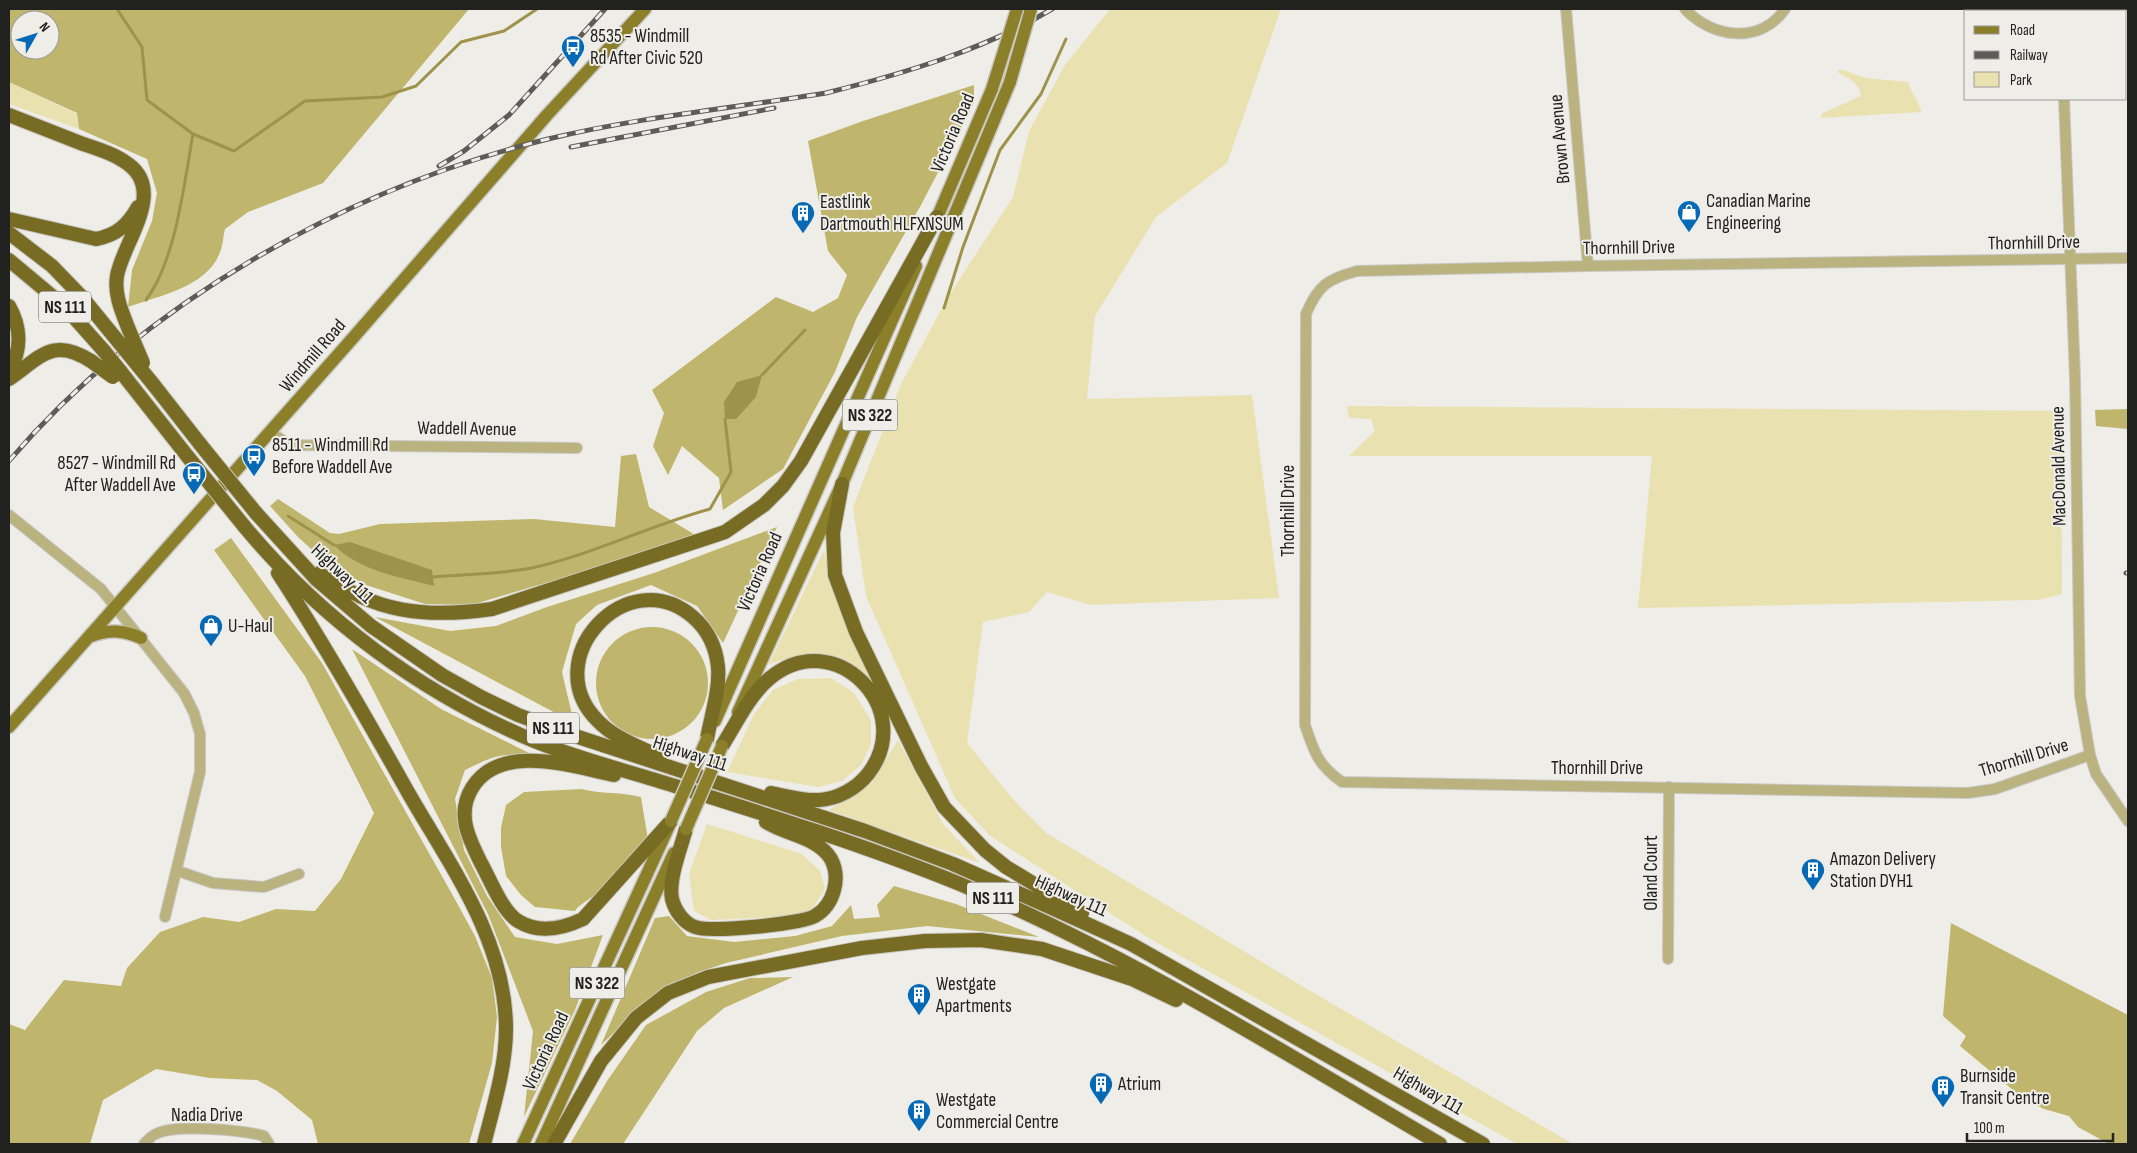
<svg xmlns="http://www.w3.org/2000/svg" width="2137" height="1153" viewBox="0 0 2137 1153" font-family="'Sofia Sans Condensed',sans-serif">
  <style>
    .green { fill: #e9e1af }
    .forest { fill: #c0b56c; fill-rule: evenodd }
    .water { fill: #9f934b }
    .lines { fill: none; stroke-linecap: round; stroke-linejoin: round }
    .stream { stroke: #9f934b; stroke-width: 3 }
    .minor-casing { stroke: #c9c8c4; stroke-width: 12 }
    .major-casing { stroke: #c9c8c4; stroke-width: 15 }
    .highway-casing { stroke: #c9c8c4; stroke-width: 16 }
    .minor { stroke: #bab27f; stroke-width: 10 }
    .major { stroke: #8c7f29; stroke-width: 12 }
    .highway { stroke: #786c24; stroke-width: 14 }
    .rail-casing { stroke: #5d5c59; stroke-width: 5 }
    .rail { stroke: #eeede8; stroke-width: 3; stroke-dasharray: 9; stroke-linecap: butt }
    .major-bridge-casing { stroke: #c9c8c4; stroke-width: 15; stroke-linecap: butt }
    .highway-bridge-casing { stroke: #c9c8c4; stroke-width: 16; stroke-linecap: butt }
    .major-bridge { stroke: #8c7f29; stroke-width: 12 }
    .highway-bridge { stroke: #786c24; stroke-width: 14 }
    .labels { text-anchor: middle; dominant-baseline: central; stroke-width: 4; stroke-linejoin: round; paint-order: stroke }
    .shield { fill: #eeede8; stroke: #5e5e5b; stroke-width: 1 }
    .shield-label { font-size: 18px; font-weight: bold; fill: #21211f }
    .poi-label { font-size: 19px; fill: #21211f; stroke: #eeede8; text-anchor: start }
    .street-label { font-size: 19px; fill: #21211f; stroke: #eeede8 }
  </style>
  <rect width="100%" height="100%" fill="#eeede8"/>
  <path class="green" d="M1110,9h171l-54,154 -71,54 -61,99 -8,83 165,-4 27,203 -189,7 -43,-13 -18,20 -46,10 -16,121 45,55 34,35 261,156 266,155h-56l-370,-207 -158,-102 -34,-37 -89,-202 -13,-89 48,-123 47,-87 65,-100 16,-66 36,-66z
    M1840,69l25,9 43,4c3,11 12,20 13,30l-101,6 3,-5 38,-17c-1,-13 -13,-18 -24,-24z
    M9,82l68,32 2,15 -70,-25z
    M1347,406l714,5 1,183 -24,6 -400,8 14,-152h-303l26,-25 -4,-12 -22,-1z
    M824,550l19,65 27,61 -30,-19 -37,-3 -34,10z
    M831,678l23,15 17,27v24l-10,21 -19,16 -24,6 -91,-15 27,-58 19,-24 25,-11z
    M898,740l45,84 37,39 -151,-53 43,-27z
    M707,824l95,30 18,17 5,18 -13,20 -19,7 -82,4 -17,-9 -5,-37z"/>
  <path class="forest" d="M9,9h460l-146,174 -75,29 -23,17c-2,8 -2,16 -5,23 -12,35 -62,44 -92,55l4,-37 20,-49 5,-28 -10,-34 -68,-30 -2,-16 -68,-31zM20,20h30v30h-30z
    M974,85v18l-53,102 -64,112 -22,55 -52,97 -60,41 -4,-32 -37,-32 -14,29 -15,-29 11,-33 -12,-23 124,-93 37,15 25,-14 9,-23 -19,-24 -20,-110 55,-20z
    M2128,409v20l-32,-3 -1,-16z
    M636,454l13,53 48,29 -73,24 -153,45 -46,-1 -59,-19 -35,-18 -33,-30 -28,-31 8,-7 52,34 9,1 41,-10 154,-5 81,8 6,-71z
    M777,527l-54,116 -26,-37 -46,-21 -54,20 -21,19 -14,48 12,51 -199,-106 75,14 46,-5 51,-19 107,-34z
    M231,538l91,125 130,231 23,42 17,42 5,39 -5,46 -23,81h-151l-6,-24 -35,-29 -20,-11 -47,-2 -54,-9 -53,31 -13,44h-81v-120l16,6 39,-50 57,6 6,-18 33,-36 43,-15 36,5 37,-13 39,2 26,-32 33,-66 -69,-137 -91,-126z
    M596 683a56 56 0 1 1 112 0a56 56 0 1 1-112 0Z
    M352,649l89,60 96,48c-34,-5 -41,-2 -72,13l-10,29 9,51 23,46 28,41 42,7 46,-9 -28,75 -51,107 9,-86 -45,-117z
    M581,789c20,5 40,3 60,8l7,43c-14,15 -28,32 -43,47 -8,8 -26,17 -30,24l-40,-4 -14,-12 -15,-19 -5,-29v-19l5,-23 18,-13z
    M894,886l62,18 83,33 -112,-11 -85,10 -116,27 -30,10 -47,26 -48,46 54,-127 14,-2 18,20 47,6 61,-6 37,-10 19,-21 3,14 26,-2 -3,-12z
    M1951,923l177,92v129h-19l-31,-17 -9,-11 -25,-7 -19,-9 -65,-54 6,-10 -23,-20z
    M793,977l-69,31 -27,23 -74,113h-53l37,-63 39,-56 60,-33 44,-14z"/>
  <path class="water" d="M762,375l-6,22 -20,22h-11l-1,-17 13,-20z
    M350,542l82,28 2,16c-34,-9 -75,-15 -100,-41z"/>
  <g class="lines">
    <path class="stream" d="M117,9l25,38 5,53 46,34 41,17 71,-50 77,-4 34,-11 45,-44 43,-11 33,-22
      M146,300c30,-40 38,-116 47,-166
      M944,308l19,-61 37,-97 41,-56 25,-55
      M762,375l43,-45
      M288,516l46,29
      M433,577c31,-3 74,-3 103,-10 60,-14 115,-42 174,-58l21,-37 -6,-53"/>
    <g class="minor-casing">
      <path id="minor" d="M1566,9l22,257
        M1685,9c27,29 75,36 100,0
        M2062,9v2
        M2064,99l11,278 5,319 10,59 6,19 32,47
        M270,432l20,13 287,3
        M9,515l92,74 83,104 10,20 6,21v38l-35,145
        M2090,755l-95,34 -27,4 -626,-11c-24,-17 -28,-30 -37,-57l1,-411c12,-29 22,-35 51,-43l231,-5 540,-8
        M178,871l35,12 51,4 35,-13
        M1668,959l1,-172
        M144,1144c3,-3 8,-9 12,-10 19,-10 87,-4 108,2l5,8"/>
    </g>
    <g class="major-casing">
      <path id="major" d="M934,225l58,-136
        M89,637c19,-8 34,-7 52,1
        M738,712l104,-228 168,-402
        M715,721l201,-455
        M9,727l343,-388 195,-224 98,-106
        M523,1144l146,-318
        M541,1144l133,-291"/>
    </g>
    <g class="highway-casing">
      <path id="highway" d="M9,115c25,10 49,19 74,29 15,5 32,10 45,20 39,28 -6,80 -11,112 -3,19 5,36 12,54
        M9,219l87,20c21,-4 32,-14 42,-32
        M9,233l43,33 29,30
        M9,260l55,46 40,45
        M9,306c12,21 13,44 0,65
        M121,372l67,85
        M9,379c31,-21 43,-43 82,-18
        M153,384l47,60
        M842,484l-9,49 2,42 21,57 65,134 23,41 41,43 21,17 76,46
        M256,513l61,67 54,46 71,49 39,22 37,18 54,20 293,96 88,33 99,44 79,36 352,200
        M244,526c77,93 177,167 288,214 46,19 96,31 143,46 96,30 192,60 285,98 168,70 323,168 480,260
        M321,572c53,42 107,46 171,37l233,-77 39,-27 19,-19 18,-25 136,-244
        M278,573c47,72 89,146 131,221 42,73 97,147 97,235 0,38 -13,79 -22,115
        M722,746c14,-22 28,-52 48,-68 65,-54 148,32 98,96 -11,14 -30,25 -49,26 -15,1 -33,-4 -48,-7
        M660,757c-20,-10 -46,-19 -62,-36 -62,-61 29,-161 95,-104 15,13 23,30 25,50 2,23 -7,49 -11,72
        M614,775c-43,-9 -114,-33 -142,13 -16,26 -3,51 9,75 9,16 21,48 37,58 21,13 44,8 65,-2l88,-98
        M686,829c-5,18 -18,51 -14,70 3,12 12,24 23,28 16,6 106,-3 120,-11 19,-11 26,-38 16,-57 -13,-22 -45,-24 -65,-37
        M554,1144l47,-83 35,-43 32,-25 40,-16 154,-29 63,-7 56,-1 61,9 90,30 44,21"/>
    </g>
    <use href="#minor" class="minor"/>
    <use href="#major" class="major"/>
    <use href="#highway" class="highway"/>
    <g class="rail-casing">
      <path id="rail" d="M571,147l203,-39
        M439,166l25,-15 45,-36 96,-106
        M9,461c135,-158 338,-273 539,-322 91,-22 186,-31 278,-46 76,-19 158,-43 226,-84
        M2126,573h2"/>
    </g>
    <use href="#rail" class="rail"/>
    <g class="major-bridge-casing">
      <path id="major-bridge" d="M1010,82l21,-73
        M992,89l25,-80
        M671,821l36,-82
        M686,829l36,-83"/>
    </g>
    <g class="highway-bridge-casing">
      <path id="highway-bridge" d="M81,296l72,88
        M129,330l14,33
        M104,351l17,21
        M91,361l22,16
        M200,444l56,69
        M188,457l56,69"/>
    </g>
    <use href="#major-bridge" class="major-bridge"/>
    <use href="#highway-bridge" class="highway-bridge"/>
  </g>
  <defs>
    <g id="bus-pin" transform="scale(1.25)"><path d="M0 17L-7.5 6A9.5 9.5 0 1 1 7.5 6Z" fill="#0669b5" stroke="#eeede8"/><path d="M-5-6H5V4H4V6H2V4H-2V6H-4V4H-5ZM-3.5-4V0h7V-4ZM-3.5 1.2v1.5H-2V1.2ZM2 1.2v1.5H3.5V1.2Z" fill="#fff"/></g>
    <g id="shop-pin" transform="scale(1.25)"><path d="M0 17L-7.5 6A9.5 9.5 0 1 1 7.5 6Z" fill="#0669b5" stroke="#eeede8"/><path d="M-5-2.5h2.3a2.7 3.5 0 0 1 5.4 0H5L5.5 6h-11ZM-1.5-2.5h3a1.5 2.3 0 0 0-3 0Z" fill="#fff"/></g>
    <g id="building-pin" transform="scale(1.25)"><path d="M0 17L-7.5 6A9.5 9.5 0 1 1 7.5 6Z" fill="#0669b5" stroke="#eeede8"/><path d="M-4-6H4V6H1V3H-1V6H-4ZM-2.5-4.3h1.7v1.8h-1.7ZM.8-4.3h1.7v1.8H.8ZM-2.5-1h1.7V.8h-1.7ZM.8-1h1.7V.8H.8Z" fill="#fff"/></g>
  </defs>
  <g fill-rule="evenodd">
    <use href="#bus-pin" x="573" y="47"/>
    <use href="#shop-pin" x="1689" y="212"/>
    <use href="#building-pin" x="803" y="213"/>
    <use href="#bus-pin" x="254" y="456"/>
    <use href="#bus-pin" x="194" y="474"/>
    <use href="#shop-pin" x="211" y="626"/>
    <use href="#building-pin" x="1813" y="870"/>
    <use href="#building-pin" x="919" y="995"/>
    <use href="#building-pin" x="1101" y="1084"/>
    <use href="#building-pin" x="1943" y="1087"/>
    <use href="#building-pin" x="919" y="1111"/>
  </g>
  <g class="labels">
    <g class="shield">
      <rect x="39" y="291.5" width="52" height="31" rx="4"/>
      <rect x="842.5" y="399.5" width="55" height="31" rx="4"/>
      <rect x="527" y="712.5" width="52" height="31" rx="4"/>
      <rect x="967" y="882.5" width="52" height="31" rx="4"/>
      <rect x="569.5" y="967.5" width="55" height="31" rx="4"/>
    </g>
    <g class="shield-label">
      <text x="65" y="307">NS 111</text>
      <text x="870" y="415">NS 322</text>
      <text x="553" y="728">NS 111</text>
      <text x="993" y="898">NS 111</text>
      <text x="597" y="983">NS 322</text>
    </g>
    <g class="poi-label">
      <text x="590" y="36">8535 - Windmill<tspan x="590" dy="22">Rd After Civic 520</tspan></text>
      <text x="1706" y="201">Canadian Marine<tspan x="1706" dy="22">Engineering</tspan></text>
      <text x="820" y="202">Eastlink<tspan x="820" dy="22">Dartmouth HLFXNSUM</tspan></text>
      <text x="272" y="445">8511 - Windmill Rd<tspan x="272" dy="22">Before Waddell Ave</tspan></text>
      <text x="176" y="463" text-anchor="end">8527 - Windmill Rd<tspan x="176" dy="22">After Waddell Ave</tspan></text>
      <text x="228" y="626">U-Haul</text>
      <text x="1830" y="859">Amazon Delivery<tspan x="1830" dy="22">Station DYH1</tspan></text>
      <text x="936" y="984">Westgate<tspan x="936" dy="22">Apartments</tspan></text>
      <text x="1960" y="1076">Burnside<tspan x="1960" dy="22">Transit Centre</tspan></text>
      <text x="1118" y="1084">Atrium</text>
      <text x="936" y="1100">Westgate<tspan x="936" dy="22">Commercial Centre</tspan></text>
    </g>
    <g class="street-label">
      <text transform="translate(953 133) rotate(-67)">Victoria Road</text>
      <text transform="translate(1560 139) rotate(-95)">Brown Avenue</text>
      <text transform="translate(2034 243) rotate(-1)">Thornhill Drive</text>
      <text transform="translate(1629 248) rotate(-1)">Thornhill Drive</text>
      <text transform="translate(313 356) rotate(-49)">Windmill Road</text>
      <text transform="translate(467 429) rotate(1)">Waddell Avenue</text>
      <text transform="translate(2059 466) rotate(-91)">MacDonald Avenue</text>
      <text transform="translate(1288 511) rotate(-90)">Thornhill Drive</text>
      <text transform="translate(760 572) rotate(-66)">Victoria Road</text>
      <text transform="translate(342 574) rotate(43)">Highway 111</text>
      <text transform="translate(690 754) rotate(18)">Highway 111</text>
      <text transform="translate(2024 758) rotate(-17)">Thornhill Drive</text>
      <text x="1597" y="768">Thornhill Drive</text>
      <text transform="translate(1651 873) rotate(-90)">Oland Court</text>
      <text transform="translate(1071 896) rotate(24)">Highway 111</text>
      <text transform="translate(546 1051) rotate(-65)">Victoria Road</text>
      <text transform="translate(1428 1091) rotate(30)">Highway 111</text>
      <text x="207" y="1115">Nadia Drive</text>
    </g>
  </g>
  <rect width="2137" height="1153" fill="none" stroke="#21211f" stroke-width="20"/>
  <rect x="1964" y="10" width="162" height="90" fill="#eeede8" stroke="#9c9b98"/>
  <rect x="1974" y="26" width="25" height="8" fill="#8c7f29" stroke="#9c9b98"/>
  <text x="2010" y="35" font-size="15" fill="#21211f">Road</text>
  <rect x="1974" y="51" width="25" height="8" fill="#5d5c59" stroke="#9c9b98"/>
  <text x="2010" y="60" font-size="15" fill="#21211f">Railway</text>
  <rect x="1974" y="72" width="25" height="15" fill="#e9e1af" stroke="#9c9b98"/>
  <text x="2010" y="85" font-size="15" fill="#21211f">Park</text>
  <g transform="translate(35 35) rotate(51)"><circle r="24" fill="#eeede8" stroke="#9c9b98"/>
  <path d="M0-4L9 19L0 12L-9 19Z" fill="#0669b5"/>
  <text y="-8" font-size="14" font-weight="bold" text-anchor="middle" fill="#21211f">N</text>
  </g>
  <path d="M1967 1133v8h146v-8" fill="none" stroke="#21211f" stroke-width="2.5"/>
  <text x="1974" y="1133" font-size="15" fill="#21211f" stroke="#eeede8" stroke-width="4" paint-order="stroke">100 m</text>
</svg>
